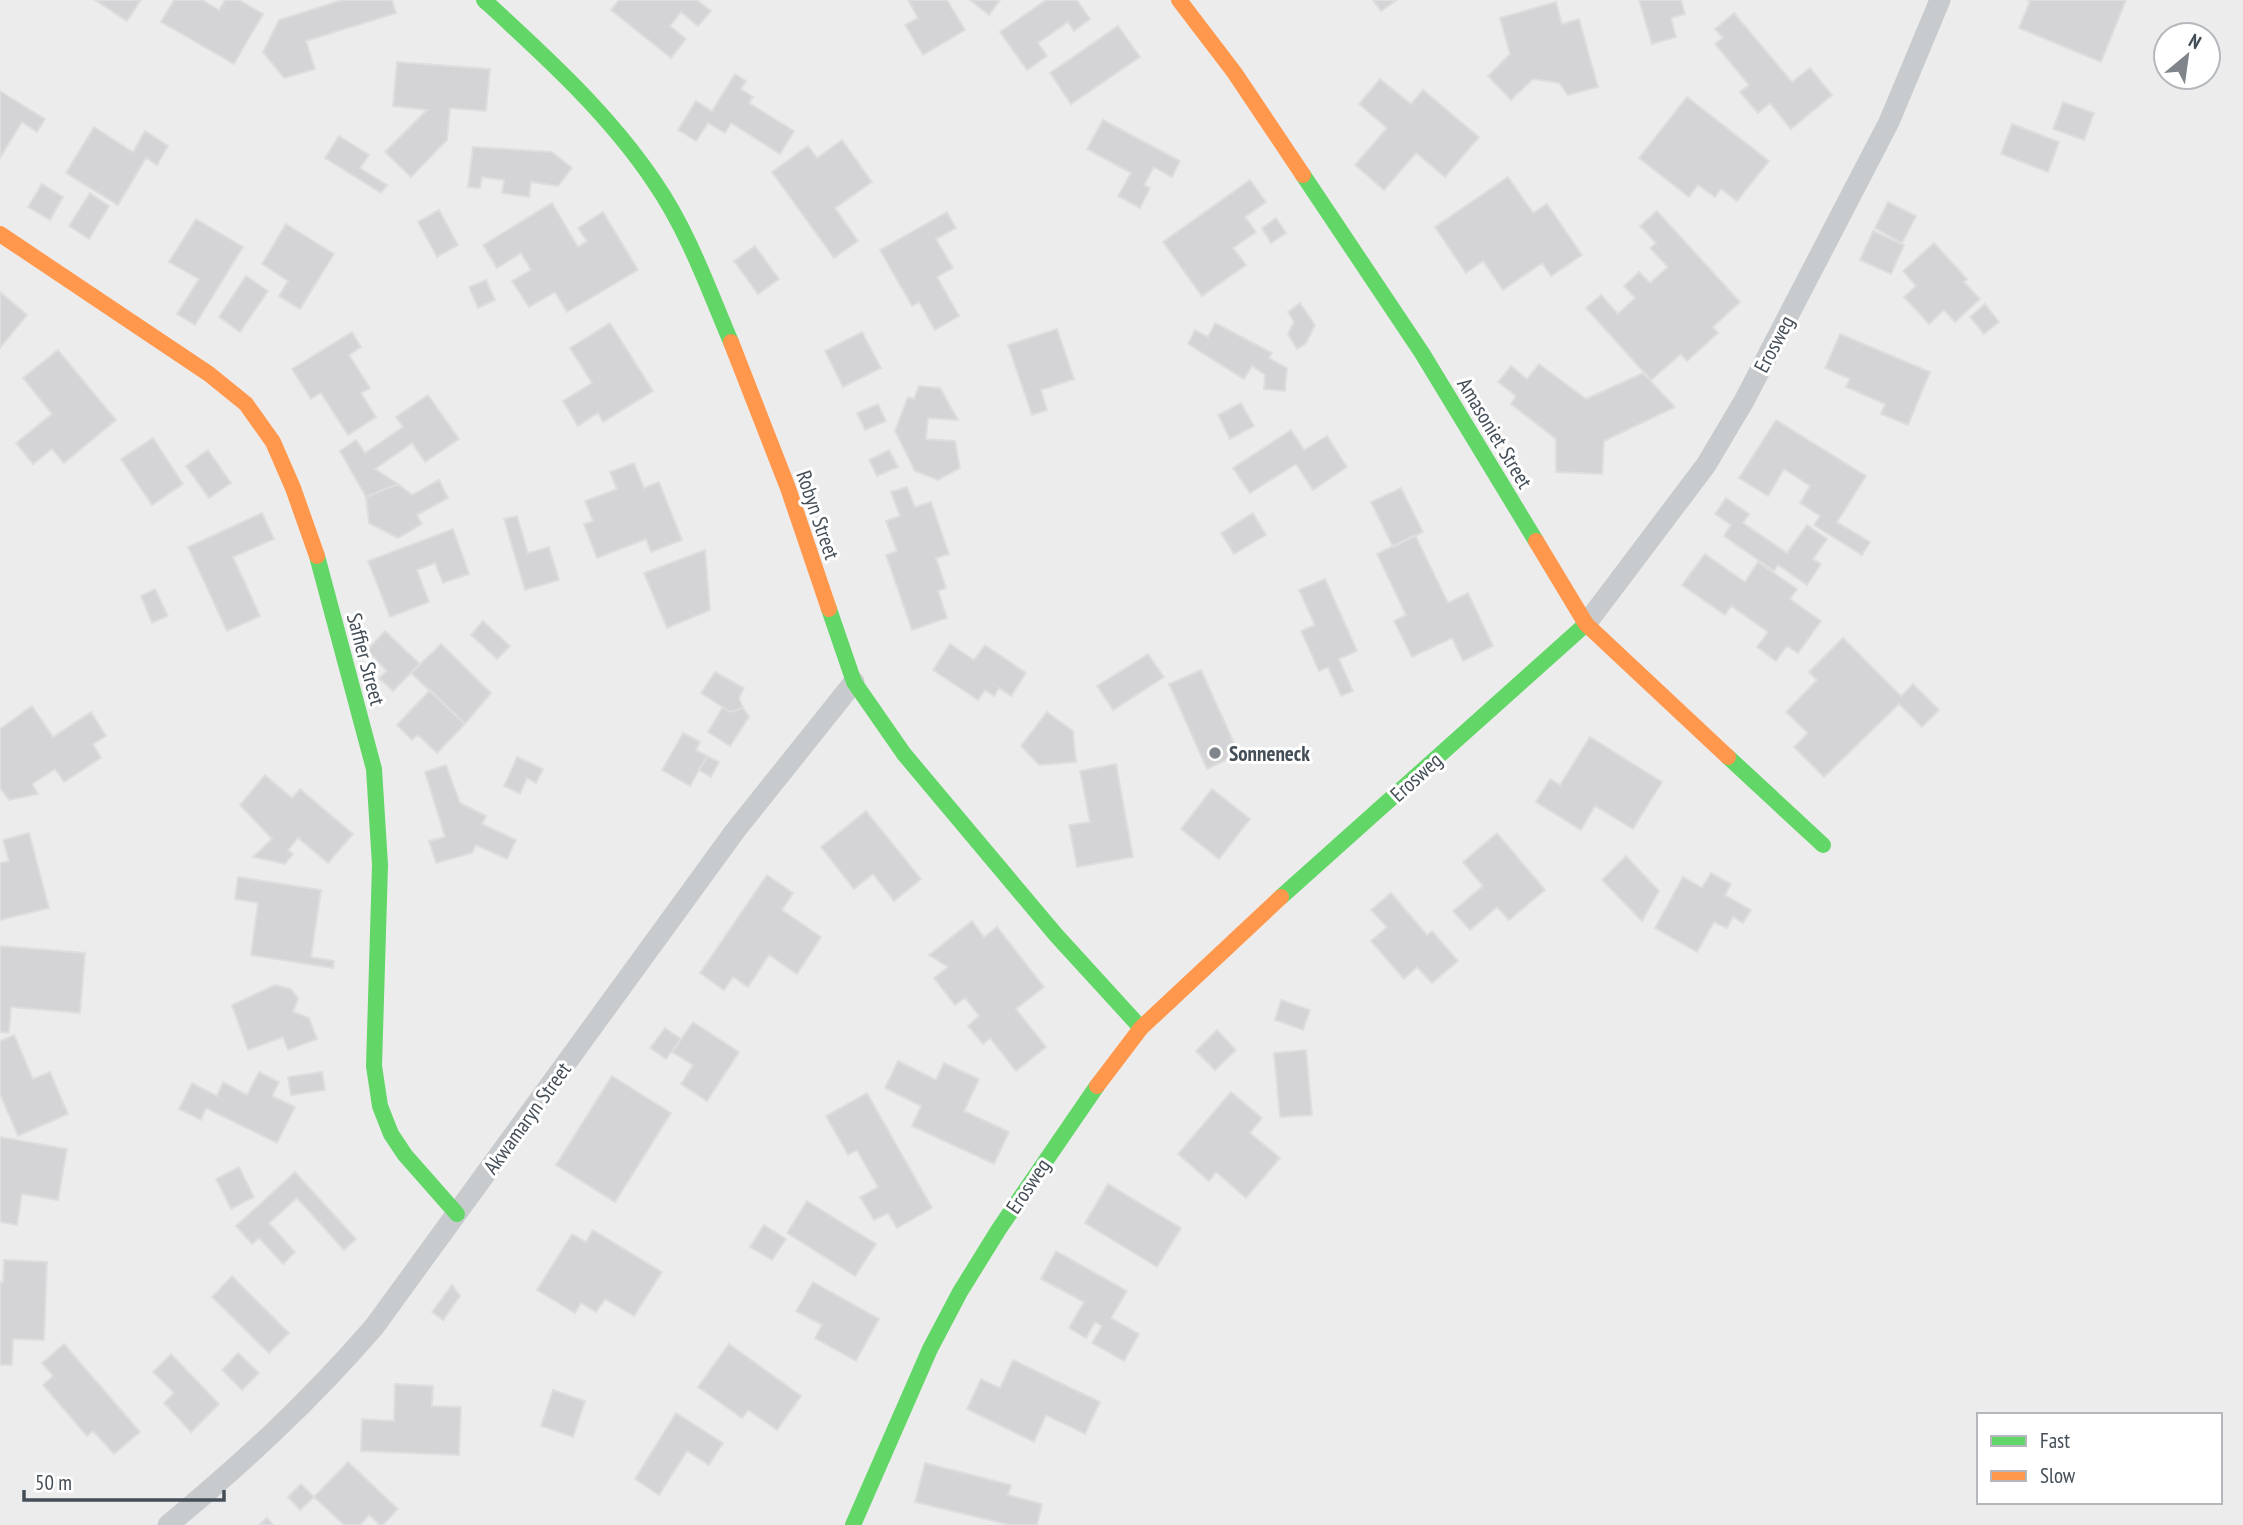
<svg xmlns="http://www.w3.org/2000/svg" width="2243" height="1525" viewBox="0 0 2243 1525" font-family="'PT Sans Narrow',sans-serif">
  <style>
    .building { fill: #d4d4d6; stroke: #dededf; stroke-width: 2 }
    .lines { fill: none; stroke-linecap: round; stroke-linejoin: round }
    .street { stroke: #c8cbcd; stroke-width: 21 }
    .fast { stroke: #63d668; stroke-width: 16 }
    .slow { stroke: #ff974d; stroke-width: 16 }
    .poi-dot { fill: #7f858b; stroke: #fff; stroke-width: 2.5 }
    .labels { text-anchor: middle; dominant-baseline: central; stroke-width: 6; stroke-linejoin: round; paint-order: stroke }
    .street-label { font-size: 21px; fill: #444e57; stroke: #fff }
    .poi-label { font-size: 21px; font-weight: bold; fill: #444e57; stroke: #fff; text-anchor: start }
  </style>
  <rect width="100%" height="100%" fill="#edecec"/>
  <path class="building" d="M95,0h46l-14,21z
    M174,0h28l17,10 6,-10h14l24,14 -29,50 -73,-42z
    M342,0h50l4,13 -90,28 9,28 -31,9 -21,-26 16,-32z
    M619,0h78l14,11 -13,15 -17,-14 -11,14 16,13 -15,19 -60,-48z
    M908,0h39l18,30 -42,25 -18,-30 13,-7z
    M970,0h30l-11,15z
    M1046,0h31l13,19 -16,12 -6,-9 -30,21 9,13 -20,14 -27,-38z
    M1373,0h24l-16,11z
    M1639,0h42l4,14 -14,4 5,19 -24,7z
    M2027,0h99l-25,62 -82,-34 11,-27z
    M1556,2l6,22 17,-5 19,68 -30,8 -9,-12 -26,-4 -22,21 -23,-24 22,-22 -10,-36z
    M1734,13l58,69 18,-14 22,27 -41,34 -21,-26 -12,10 -18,-21 9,-7 -34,-41 8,-6 -8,-9z
    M1118,26l22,31 -69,47 -21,-31z
    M397,62l93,7 -4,42 -36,-3 -3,32 -36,37 -26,-25 42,-42 -34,-4z
    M735,74l11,7 -5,8 12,8 -4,6 45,28 -14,23 -49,-31 -6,10 -17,-10 -12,18 -18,-11 18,-29 16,10z
    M1380,79l31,25 12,-14 56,47 -34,40 -29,-24 -32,37 -29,-25 32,-37 -28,-24z
    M0,91l45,28 -8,13 -15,-10 -22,36z
    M1687,97l82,64 -32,40 -16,-12 -6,8 -17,-12 -9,12 -50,-39z
    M2063,102l31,11 -10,27 -31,-11z
    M1103,120l77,41 -8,16 -18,-10 -10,18 6,3 -10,20 -22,-12 13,-23 -44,-24z
    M2012,124l47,18 -11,30 -47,-18z
    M94,127l39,25 12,-21 23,15 -11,19 -11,-7 -28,47 -52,-32z
    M339,136l30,19 -9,13 27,17 -6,8 -56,-35z
    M842,140l30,42 -37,26 23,33 -24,17 -62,-86 36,-26 9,12z
    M473,147l79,5 20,16 -14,18 -27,-4 -2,15 -27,-4 2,-13 -22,-3 -2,11 -12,-1z
    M1508,177l25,36 14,-9 35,51 -31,21 -9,-13 -39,27 -20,-29 -17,12 -31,-46z
    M1250,180l16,22 -21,15 11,15 -23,16 13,17 -44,31 -39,-54z
    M42,184l21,13 -13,23 -22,-13z
    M90,193l19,13 -20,33 -20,-13z
    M1888,202l28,14 -14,27 -27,-15z
    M552,203l26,44 9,-6 -9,-13 25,-16 35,58 -71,42 -12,-20 -26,15 -17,-26 19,-11 -10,-17 -24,15 -14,-23z
    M439,210l19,35 -21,12 -19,-35z
    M1657,211l83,91 -27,25 5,6 -31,28 -6,-7 -30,26 -65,-72 15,-13 17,19 17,-16 -11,-12 15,-14 11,11 18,-16 -18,-19 6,-5 -16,-17z
    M947,212l9,16 -20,11 17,29 -16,9 22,39 -24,14 -16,-28 -7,4 -32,-56z
    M1276,218l10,15 -15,10 -9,-15z
    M196,219l47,28 -48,78 -18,-11 22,-35 -30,-17z
    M286,224l48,30 -34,55 -21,-13 9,-15 -26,-17z
    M1873,231l31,14 -13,29 -31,-14z
    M1934,243l33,36 -3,3 16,17 -25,23 -11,-12 -15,14 -25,-27 12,-11 -13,-15z
    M755,246l24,33 -21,15 -24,-33z
    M246,276l22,15 -28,41 -21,-15z
    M486,280l9,20 -17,8 -9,-21z
    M0,292l27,23 -27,33z
    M1300,303l15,22 -9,18 -9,6 -9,-15 6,-12 -6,-10z
    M1985,304l14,18 -15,12 -14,-17z
    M610,323l43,68 -50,31 -5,-9 -20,13 -15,-25 29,-18 -22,-35z
    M1215,323l57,30 -3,5 18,10 -2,23 -21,-2 1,-14 -13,-9 -8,13 -56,-35 7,-14 13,7z
    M1057,329l17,50 -33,11 6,20 -15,5 -24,-70z
    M352,332l9,15 -12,8 21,33 -9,5 15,24 -28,18 -27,-42 -10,6 -19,-30z
    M862,332l19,36 -38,19 -18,-36z
    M1840,334l90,38 -22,53 -27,-11 4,-10 -39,-17 4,-8 -25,-11z
    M58,350l58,70 -52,43 -12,-14 -19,15 -17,-21 36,-29 -29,-36z
    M1539,364l47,35 57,-26 32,34 -71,34 -2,33 -46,-2v-33l-45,-35 5,-8 -18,-14 13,-16 16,13z
    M919,386l21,2 18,32 -30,-2 -2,21 29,2 5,27 -22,12 -23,-9 -20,-40 13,-34 6,2z
    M428,395l31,44 -34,23 -13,-19 -37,26 23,15 -32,13 -26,-46 16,-11 9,13 38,-26 -7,-10z
    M1241,403l13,23 -24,13 -12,-24z
    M878,404l8,17 -21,9 -8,-17z
    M1776,420l90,56 -29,46 33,20 -8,13 -48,-30 6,-9 -20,-13 10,-17 -26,-17 -16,27 -29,-18z
    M1291,430l13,20 23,-14 20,31 -34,23 -17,-26 -46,29 -17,-25z
    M153,438l30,46 -31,21 -31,-46z
    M208,450l23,33 -22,15 -23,-32z
    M889,450l9,17 -21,9 -8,-16z
    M634,463l10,25 15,-6 23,58 -31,12 -5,-13 -49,19 -13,-34 9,-3 -8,-20 32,-12 -7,-17z
    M439,480l9,18 -31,17 5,9 -24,14 -29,-15 -3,-26 32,-13 14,11z
    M907,487l8,20 16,-5 18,52 -13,4 10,30 -8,3 9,27 -35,12 -26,-75 11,-4 -11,-30 14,-5 -9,-24z
    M1401,488l22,44 -30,15 -22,-45z
    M1726,498l23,16 -6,9 44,30 20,-28 20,14 -14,20 8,5 -14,21 -29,-20 -4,6 -50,-35 7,-11 -16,-11z
    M262,513l12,26 -41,18 27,59 -33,15 -39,-84z
    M1253,513l13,22 -32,19 -13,-21z
    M517,516l11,37 21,-6 10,33 -34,10 -21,-71z
    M453,529l16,45 -26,9 -8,-20 -18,7 12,32 -39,15 -22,-56z
    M1415,535l33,68 20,-10 25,53 -30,15 -11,-23 -40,19 -18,-36 12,-6 -29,-61z
    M705,550l5,60 -43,18 -23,-55z
    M1705,554l40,28 13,-20 39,27 -7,10 31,22 -23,32 -11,-7 -11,15 -19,-14 11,-15 -37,-26 -6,9 -43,-30z
    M1325,579l32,72 -18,8 14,32 -12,5 -13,-29 -9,4 -18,-40 14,-6 -16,-35z
    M155,589l13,27 -16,7 -11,-27z
    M483,621l27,25 -13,13 -26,-24z
    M385,631l35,33 -27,27 -14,-13 8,-7 -20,-21z
    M1843,638l58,58 12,-12 26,26 -17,17 -23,-23 -75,73 -30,-30 14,-14 -22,-21 31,-32 -8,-8z
    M441,644l50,49 -26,31 -54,-51z
    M950,644l24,16 11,-15 41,28 -15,23 -12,-8 -5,8 -9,-6 -7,10 -45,-30z
    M1148,654l16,23 -51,33 -16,-24z
    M1201,670l38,84 -32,15 -38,-85z
    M715,672l29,16 -5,10 4,10 -13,4 -29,-19z
    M430,690l35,34 -28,29 -19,-18 -6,5 -15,-15z
    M32,706l21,31 38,-25 15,24 -13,8 8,14 -37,24 -9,-13 -23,15 6,10 -29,6 -9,-12v-59z
    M723,707l7,5 13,-4 6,9 -19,29 -22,-14z
    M1047,712l26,19 3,31 -37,3 -18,-19z
    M683,733l17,9 -4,8 11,6 -17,30 -28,-16z
    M1590,737l72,45 -29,47 -38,-23 -14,24 -45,-28 14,-23 10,6z
    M707,756l12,6 -8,15 -12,-7z
    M517,757l26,12 -7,14 -9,-5 -7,16 -16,-8z
    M1116,764l17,93 -56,10 -8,-42 21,-3 -10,-51z
    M446,765l14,38 26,13 -4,8 34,16 -9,19 -31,-14 -4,8 -36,10 -7,-22 16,-4 -20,-65z
    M265,775l27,23 8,-9 53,45 -25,29 -30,-25 -10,12 5,4 -8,10 -32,-7 19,-18 -32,-34z
    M1212,789l38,30 -31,40 -38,-30z
    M866,811l55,68 -27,22 -21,-27 -19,15 -33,-42z
    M29,833l20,75 -49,12v-57l9,-2 -6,-21z
    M1497,833l48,57 -36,30 -12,-13 -27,23 -17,-19 30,-25 -20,-24z
    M1626,856l33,35 -17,30 -40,-41z
    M1711,873l20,11 -6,11 26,15 -8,13 -10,-6 -6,11 -13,-6 -17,30 -42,-24 28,-51 19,11z
    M767,875l26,18 -11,17 39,27 -24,37 -28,-19 -21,32 -15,-10 -9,13 -24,-17z
    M238,877l83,13 -10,67 23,4 -1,7 -82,-13 7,-52 -23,-4z
    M1391,893l36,42 5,-4 26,30 -26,22 -15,-16 -13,12 -33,-38 16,-14 -16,-17z
    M972,921l12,16 13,-10 47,60 -28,22 30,38 -30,24 -26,-33 -7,6 -15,-18 11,-10 -14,-18 -10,7 -21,-27 14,-11 -19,-12z
    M0,946l85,7 -5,60 -69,-6 -2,26 -9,-1z
    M275,985l16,4 7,10 -5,13 16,6 8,21 -29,11 -5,-13 -35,13 -16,-45z
    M1281,1000l29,10 -7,20 -28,-10z
    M693,1022l46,30 -32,49 -26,-17 12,-19 -21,-13z
    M665,1028l16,11 -15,20 -16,-11z
    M1217,1030l19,20 -21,20 -19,-19z
    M14,1035l19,44 17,-7 18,42 -50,22 -18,-42v-53z
    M1306,1050l6,65 -32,2 -6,-64z
    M898,1061l38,19 8,-17 35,16 -15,32 45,21 -15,32 -82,-38 9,-20 -36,-18z
    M259,1072l20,10 -7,14 23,11 -18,36 -71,-35 -5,12 -22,-11 13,-26 25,13 6,-14 24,13z
    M322,1072l3,18 -34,5 -3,-18z
    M612,1076l59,37 -56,89 -59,-37z
    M1231,1092l31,26 -12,15 30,25 -34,40 -30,-26 -7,9 -31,-27z
    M867,1093l65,115 -35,20 -9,-15 -14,7 -14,-23 18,-10 -21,-37 -9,5 -22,-39z
    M0,1137l67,12 -9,51 -36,-6 -5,31 -17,-3z
    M239,1167l15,30 -23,12 -15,-30z
    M295,1172l61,67 -12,11 -47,-52 -28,25 26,29 -12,12 -24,-26 -7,6 -16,-18z
    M1108,1184l73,44 -24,39 -72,-44z
    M807,1201l69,43 -21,32 -68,-43z
    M764,1225l22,14 -14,21 -22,-13z
    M593,1230l69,42 -28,44 -29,-17 -9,13 -15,-9 -6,10 -38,-23 35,-56 14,8z
    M1056,1251l71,40 -16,27 28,16 -15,27 -32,-18 10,-17 -7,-4 -9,16 -17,-10 15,-26 -43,-23z
    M4,1260l43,2 -3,78 -31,-1 -1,26h-12v-83h3z
    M232,1276l57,57 -20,20 -57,-56z
    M813,1282l66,37 -23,42 -41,-23 7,-13 -26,-14z
    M452,1285l8,11 -17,24 -11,-8z
    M64,1344l76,88 -26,22 -21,-23 -6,5 -44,-51 10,-9 -11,-13z
    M729,1344l72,52 -24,34 -29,-20 -6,8 -44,-31z
    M238,1353l21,20 -17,17 -20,-20z
    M171,1354l48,50 -28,28 -27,-29 10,-10 -21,-21z
    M1013,1360l87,42 -15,32 -39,-19 -12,27 -67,-33 14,-30 19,9z
    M395,1384l38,2 -1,20 29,1 -2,48 -98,-4 1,-32 32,2z
    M553,1390l32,11 -12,36 -32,-11z
    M676,1413l47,30 -14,22 -22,-14 -28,44 -24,-16z
    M348,1462l50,47 -15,16h-3l-11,-10 -9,10h-16l-30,-28z
    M925,1463l86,22 -3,10 34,9 -5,21h-27l-95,-23z
    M301,1484l13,13 -14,13 -12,-13z
    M267,1518l6,7h-14z"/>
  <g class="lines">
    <path class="street" d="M1586,624l120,-159 38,-64 145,-279 51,-122
      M168,1525c76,-63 141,-123 206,-198l361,-496 119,-149"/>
    <path class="fast" d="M484,0c61,56 125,114 171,183 33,48 53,105 76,159
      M1303,175l119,178 114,188
      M317,556l57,213 6,96 -6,201 6,40 11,28 14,21 52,59
      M829,609l25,73 50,72 152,181 85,93
      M1728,757l95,88
      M1281,897l305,-273
      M853,1525l77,-176 30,-57 39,-63 98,-143"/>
    <path class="slow" d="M1179,0l55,72 69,103
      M0,234l209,140 37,30 27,38 20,46 24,68
      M731,342l57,146 41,121
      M1536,541l50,83 142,133
      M1097,1086l44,-58 140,-131"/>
  </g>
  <circle class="poi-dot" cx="1215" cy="753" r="7"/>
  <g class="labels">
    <g class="street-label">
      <text transform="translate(1774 344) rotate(-62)">Erosweg</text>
      <text transform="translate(1495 433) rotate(59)">Amasoniet Street</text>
      <text transform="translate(818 515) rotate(71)">Robyn Street</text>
      <text transform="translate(366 659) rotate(75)">Saffier Street</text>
      <text transform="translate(1416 777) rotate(-42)">Erosweg</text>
      <text transform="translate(527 1118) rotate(-54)">Akwamaryn Street</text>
      <text transform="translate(1028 1186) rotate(-56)">Erosweg</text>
    </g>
    <g class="poi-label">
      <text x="1229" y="753">Sonneneck</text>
    </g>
  </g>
  <rect x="1977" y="1413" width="245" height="91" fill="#ffffff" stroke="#b4b8bc" stroke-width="2"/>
  <rect x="1991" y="1436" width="35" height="10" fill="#63d668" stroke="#b4b8bc" stroke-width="2"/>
  <text x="2040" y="1448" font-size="21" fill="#444e57">Fast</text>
  <rect x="1991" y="1471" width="35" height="10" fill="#ff974d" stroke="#b4b8bc" stroke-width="2"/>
  <text x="2040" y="1483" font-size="21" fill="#444e57">Slow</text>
  <g transform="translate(2187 56) rotate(29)"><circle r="33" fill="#ffffff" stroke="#b4b8bc" stroke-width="2"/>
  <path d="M0-5L12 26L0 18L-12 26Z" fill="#7f858b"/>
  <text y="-10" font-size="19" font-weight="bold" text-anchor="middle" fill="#444e57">N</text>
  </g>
  <path d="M24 1490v10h200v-10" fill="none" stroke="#444e57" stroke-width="3.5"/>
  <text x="35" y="1490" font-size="21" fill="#444e57" stroke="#ffffff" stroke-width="5" paint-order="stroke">50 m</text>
</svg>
